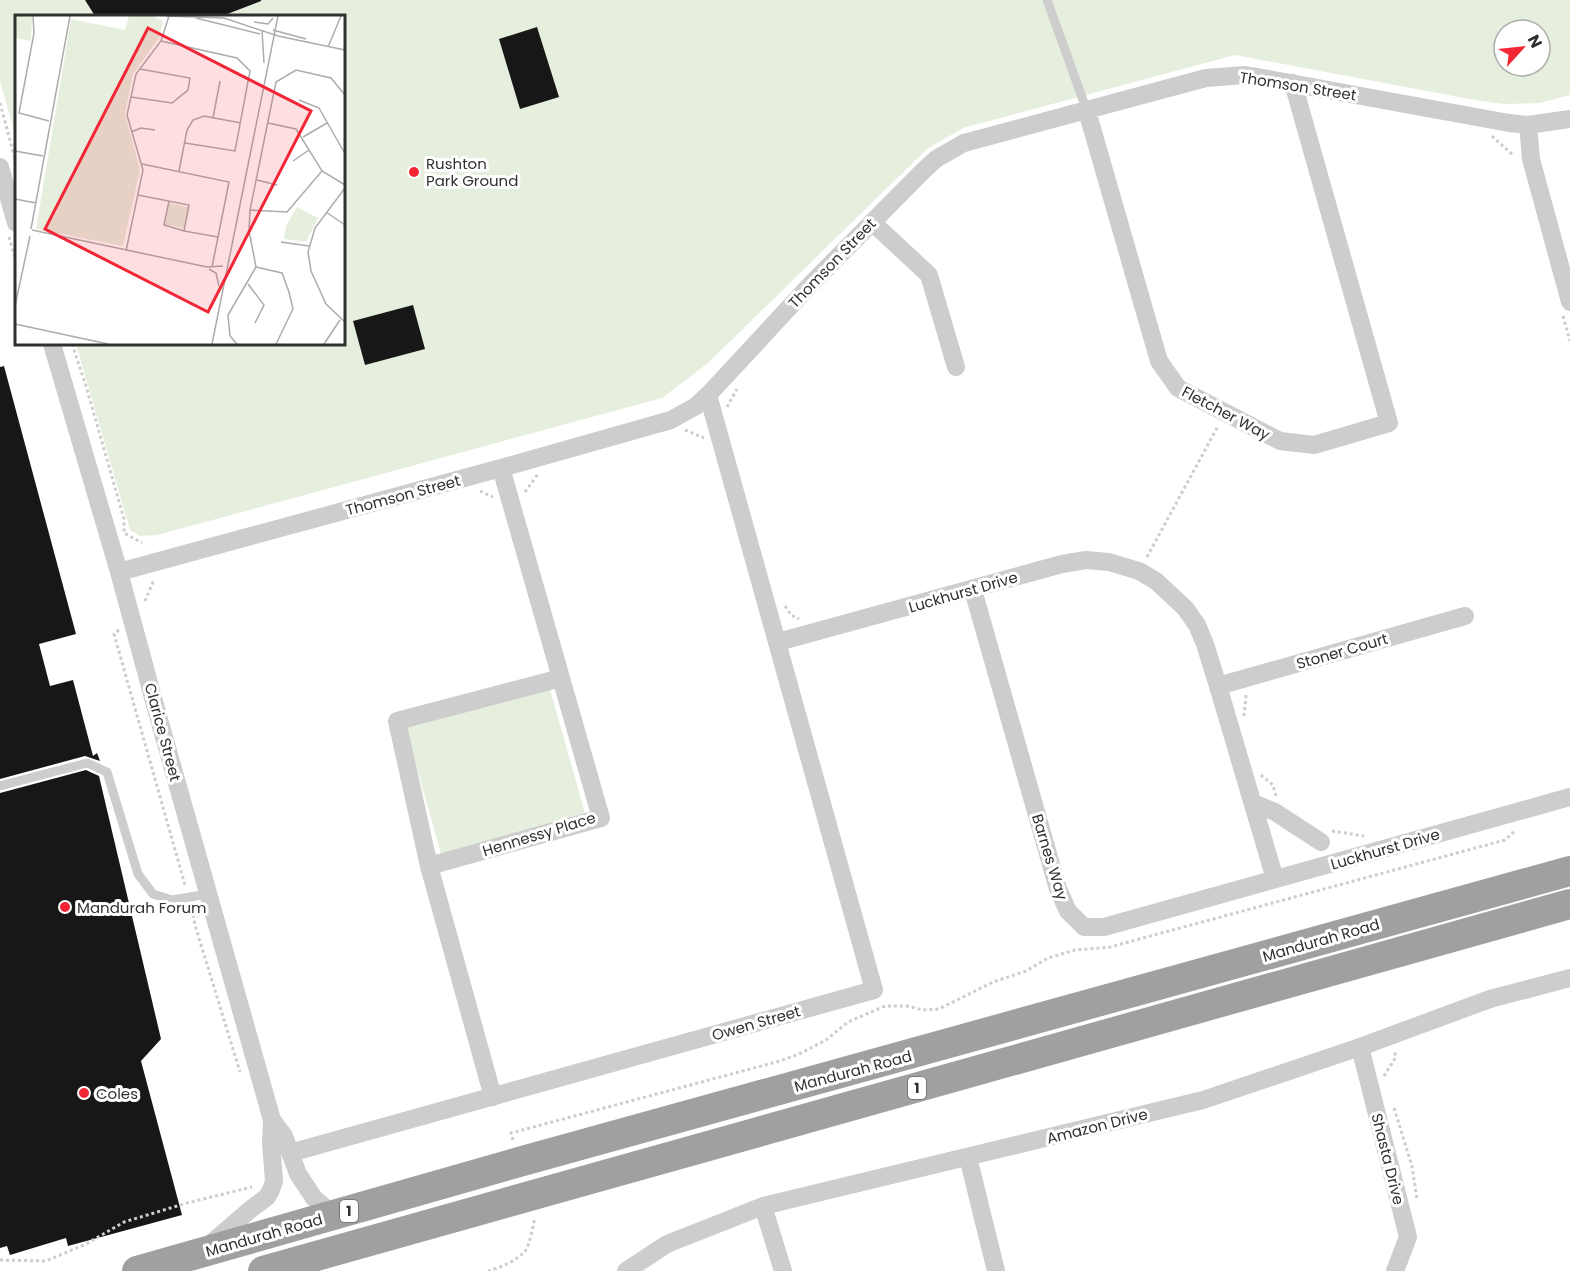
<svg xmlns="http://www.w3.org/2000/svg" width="1570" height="1271" viewBox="0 0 1570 1271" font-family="Poppins,sans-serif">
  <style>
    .green { fill: #e6eedd; fill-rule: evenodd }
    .building { fill: #171717 }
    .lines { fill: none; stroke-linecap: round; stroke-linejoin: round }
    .path { stroke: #cdcdcd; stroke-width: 3; stroke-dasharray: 3 3; stroke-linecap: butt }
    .service { stroke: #cdcdcd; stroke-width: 9 }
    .minor { stroke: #cdcdcd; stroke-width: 18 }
    .trunk { stroke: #a0a0a0; stroke-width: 30 }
    .poi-dot { fill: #f32636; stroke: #fff; stroke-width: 2 }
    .labels { text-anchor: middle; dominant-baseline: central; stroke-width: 6; stroke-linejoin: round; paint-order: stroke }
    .shield { fill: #fff; stroke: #6e6e6e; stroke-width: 1.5 }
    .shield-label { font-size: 14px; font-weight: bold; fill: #303030 }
    .street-label { font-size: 15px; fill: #303030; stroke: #fff }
    .poi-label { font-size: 15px; fill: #303030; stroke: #fff; text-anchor: start }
    .inset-road { fill: none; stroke: #acacac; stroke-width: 1.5 }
    .view { fill: #f32636; fill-opacity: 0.15; stroke: #f32636; stroke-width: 3 }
    .inset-edge { fill: none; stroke: #303030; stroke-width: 3 }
  </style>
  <rect width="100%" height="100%" fill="#fff"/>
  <path class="green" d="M0,0h1570v95l-30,8 -35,1 -25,-3 -245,-46 -272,73 -36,21 -219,214 -46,35 -505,137 -17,1 -10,-6 -54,-186h268v-328h-328v122l-16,-57zM1504,30h36v36h-36z
    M549,686l36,127 -144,41 -36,-128z"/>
  <path class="building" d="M85,0h176v1l-39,15h-127z
    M537,27l22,70 -39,12 -21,-70z
    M413,305l12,44 -60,16 -12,-44z
    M4,366l72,268 -37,10 11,42 23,-6 20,76 4,-3 3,8 -15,-5 -85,23v-412z
    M86,770l13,6 62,263 -20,22 41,154 -114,31 -2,-8 -56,17 -3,-9 -7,2v-455z"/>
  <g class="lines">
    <path class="path" d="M0,103l15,56
      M1492,136l22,20
      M9,237l7,25
      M1563,316l7,25
      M72,344l14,42 38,133v14l18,10
      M727,407l10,-18
      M685,430l19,8
      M480,491l13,6
      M525,492l13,-18
      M1147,557l71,-131
      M145,601l9,-21
      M785,606l6,9 8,4
      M119,630l-5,4 71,251
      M1244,716l2,-21
      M1261,775l12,10 3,11
      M1332,831l32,5
      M192,909l3,16 45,147
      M1384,1076l12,-19 -2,-7
      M1394,1108l18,58 5,34
      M513,1140l-2,-7 269,-72 19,-7 27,-14 22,-18 37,-16h22l16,4 16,-1 54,-27 33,-11 22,-13 27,-8 35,-3 395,-107 11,-10
      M0,1260l46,1 40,-17 38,-22 63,-19 65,-16
      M488,1271c12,-3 30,-11 38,-21 4,-7 7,-24 9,-33"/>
    <path class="service" d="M1047,0l40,111
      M0,786l87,-23 20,9 31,102 15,20 19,6 36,-6"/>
    <path class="minor" d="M1087,111l72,250 19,27 102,53 34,4 75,-22 -96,-340
      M1528,125l3,34 39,143
      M0,167l16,56
      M872,222l57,53 27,92
      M52,344l67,228 36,133 117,415 -1,23 3,38 -3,9 -4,7 -16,12 -42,36
      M119,572l382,-104 170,-48 25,-14 12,-11 103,-111 112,-113 13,-12 28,-16 242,-65 38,-3 24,4 241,44 19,2 42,-6
      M973,590l85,299 10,22 16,16h20l466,-130
      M778,642l284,-78 24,-4 23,2 30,9 17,10 29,27 12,17 8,19 13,42 57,193
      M1218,686l247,-70
      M1253,803l22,9 46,30
      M429,866l-32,-145 164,-43
      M1360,1047l48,190 -13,34
      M493,1097l-64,-231 172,-48 -100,-350
      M272,1120l12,16 14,38 16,24 20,17
      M290,1153l584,-163 -166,-595
      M968,1157l28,114
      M763,1206l20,65
      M626,1271l41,-27 96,-38 440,-106 157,-53 130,-48 80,-21"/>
    <path class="trunk" d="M137,1271l382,-109 1051,-291
      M263,1271l1307,-367"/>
  </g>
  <g class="poi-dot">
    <circle cx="414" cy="172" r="6"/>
    <circle cx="65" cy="907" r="6"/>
    <circle cx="84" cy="1093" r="6"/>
  </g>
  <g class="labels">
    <g class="shield">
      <rect x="908" y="1077" width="18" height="22" rx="4.5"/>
      <rect x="340" y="1200" width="18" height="22" rx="4.5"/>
    </g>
    <g class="shield-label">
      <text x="917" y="1088">1</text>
      <text x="349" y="1211">1</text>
    </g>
    <g class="street-label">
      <text transform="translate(1298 86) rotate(9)">Thomson Street</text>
      <text transform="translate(832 263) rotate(-46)">Thomson Street</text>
      <text transform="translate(1226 413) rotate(28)">Fletcher Way</text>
      <text transform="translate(403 495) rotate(-15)">Thomson Street</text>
      <text transform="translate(963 592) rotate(-16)">Luckhurst Drive</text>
      <text transform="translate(1342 651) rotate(-16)">Stoner Court</text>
      <text transform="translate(163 732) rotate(75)">Clarice Street</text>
      <text transform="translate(539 834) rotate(-17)">Hennessy Place</text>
      <text transform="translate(1385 849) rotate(-16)">Luckhurst Drive</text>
      <text transform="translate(1050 857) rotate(73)">Barnes Way</text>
      <text transform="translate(1321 940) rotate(-16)">Mandurah Road</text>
      <text transform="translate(756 1023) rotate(-16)">Owen Street</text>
      <text transform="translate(853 1071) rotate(-15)">Mandurah Road</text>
      <text transform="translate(1097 1126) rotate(-14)">Amazon Drive</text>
      <text transform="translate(1388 1159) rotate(76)">Shasta Drive</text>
      <text transform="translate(264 1235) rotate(-16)">Mandurah Road</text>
    </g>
    <g class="poi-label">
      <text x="426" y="163">Rushton<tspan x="426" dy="17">Park Ground</tspan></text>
      <text x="77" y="907">Mandurah Forum</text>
      <text x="96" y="1093">Coles</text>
    </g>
  </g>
  <g transform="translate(15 15)">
    <rect width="330" height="330" fill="#fff"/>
    <path d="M0,1h17l-1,25 -16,-3zM114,1h24l10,5 -4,17 -26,36 -8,40 15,56 -17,76 -87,-17 35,-210 54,11zM154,188l19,4 -4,21 -19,-3zM282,192l21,11 -12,24 -22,-3 2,-13z" fill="#e6eedd"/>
    <path class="inset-road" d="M18,1l1,17 -15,80 30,8M151,1l58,2 54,18 67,14M181,3l64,16M239,7l14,2 5,-6M247,15l2,33M258,15l33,9M146,26l76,17 13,13 -15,80 -50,-8M313,32l13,-31M116,82l41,6 16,-13 2,-12 -50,-9M284,85l20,8 25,44M198,103l7,-37M253,108l28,6 26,42 23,14M116,117l10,-4 14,2M288,122l24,-14M0,136l28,5M278,146l16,-11M127,149l87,18 -17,85M164,156l8,-41 6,-10 11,-4 37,7M242,165l20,5M330,173l-30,40 -7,24 3,19 15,33 19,18M123,180l51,10 -5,26 34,6M0,184l21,4M154,186l-5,24 20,6M235,195l37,2 35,-41M311,197l19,13M16,214l39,-213M17,215l175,37 16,-1M266,227l28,4M111,236l17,-81 -16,-55 9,-41 25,-33 8,-25M241,252l26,6 7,19 4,17 -17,35M194,254l7,4 3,13M233,269l16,21 -9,18M0,291l15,-70M0,309l93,20M197,329l66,-328M222,329l-7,-8 -2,-21 28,-48 -7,-36 1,-21 26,-128 20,-12 35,8 14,17M309,329l16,-24"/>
    <path class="view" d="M133,13l163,83 -103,201 -163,-83z"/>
    <rect width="330" height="330" class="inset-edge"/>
  </g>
  <g transform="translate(1522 48) rotate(63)"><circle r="28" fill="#ffffff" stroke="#acacac" stroke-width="1.5"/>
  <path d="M0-4.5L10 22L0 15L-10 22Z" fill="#f32636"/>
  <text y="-9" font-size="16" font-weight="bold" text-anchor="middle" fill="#303030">N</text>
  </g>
</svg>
